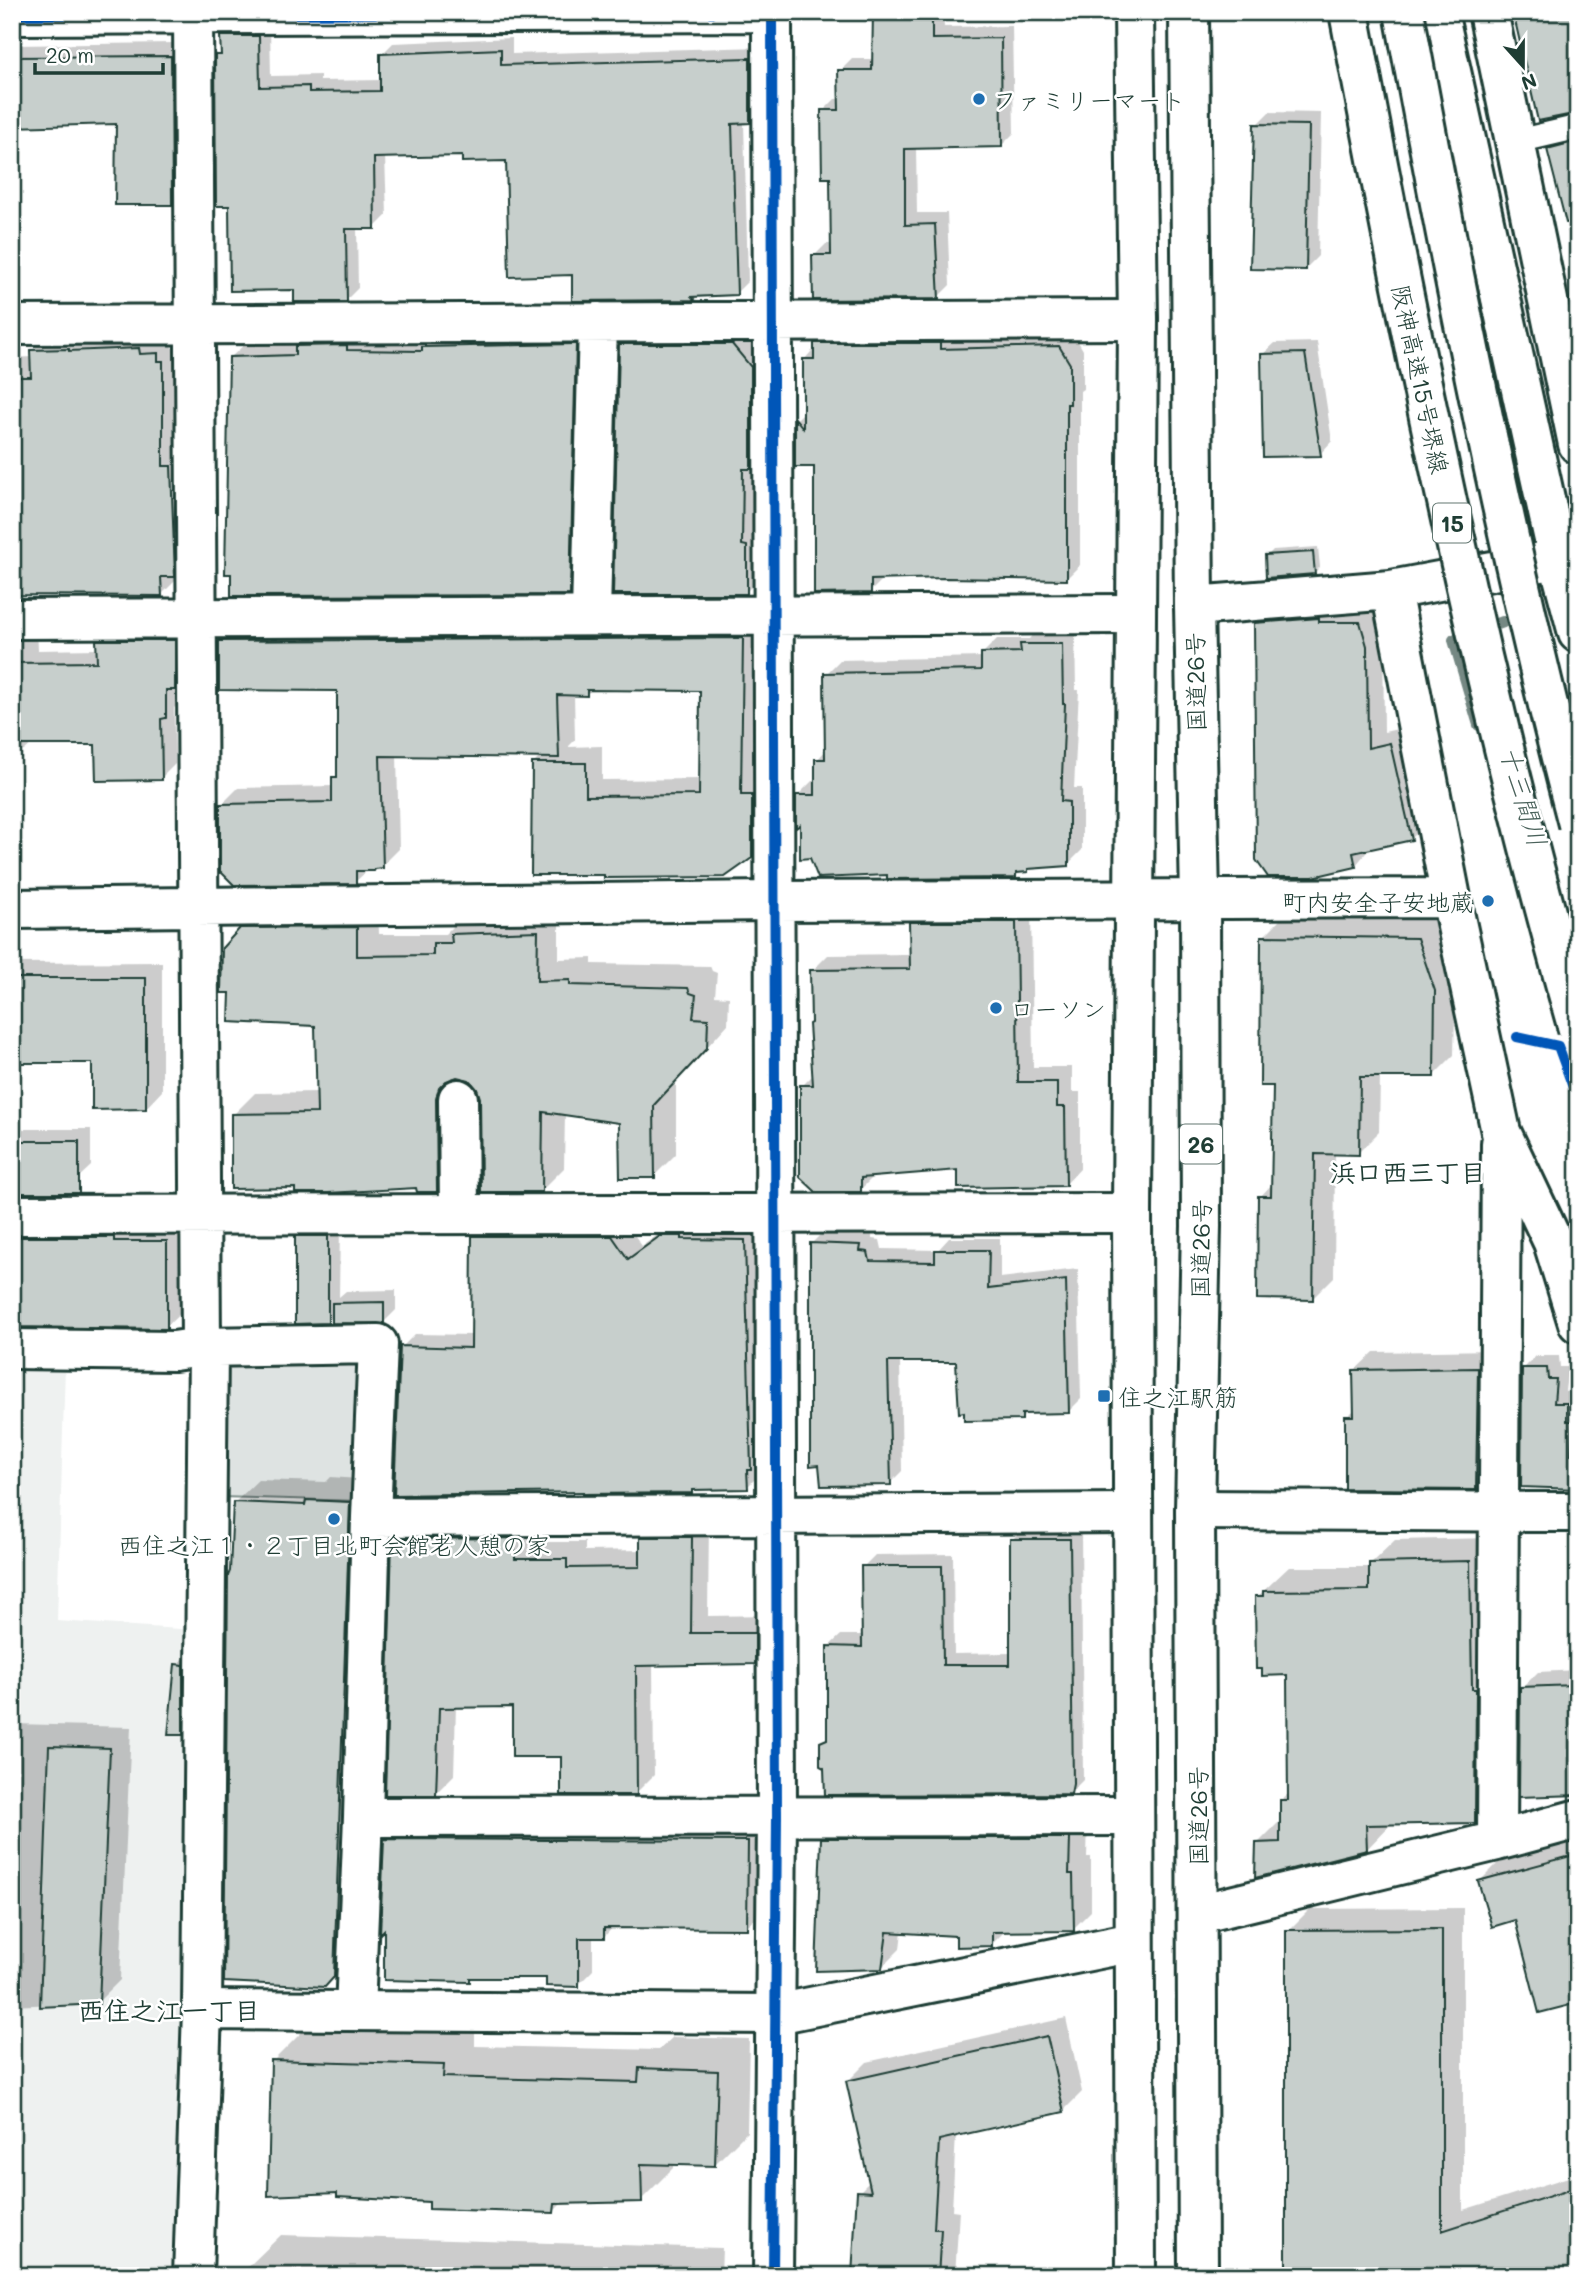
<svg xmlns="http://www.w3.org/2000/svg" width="1590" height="2288" viewBox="0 0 1590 2288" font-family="Mali,'Klee One',sans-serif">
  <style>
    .built { fill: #eef1f0 }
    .green { fill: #dee3e2; stroke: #7e908b; stroke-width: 2 }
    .shadow { fill: #0003; fill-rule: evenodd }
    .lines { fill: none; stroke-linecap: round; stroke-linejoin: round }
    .stream { stroke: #758883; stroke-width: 12 }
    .building { fill: #c7cfcc; stroke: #1f3d34; stroke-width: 2 }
    .lane-casing { stroke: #1f3d34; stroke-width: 28 }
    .street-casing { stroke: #1f3d34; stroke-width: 44 }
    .secondary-casing { stroke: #1f3d34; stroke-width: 44 }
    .highway-casing { stroke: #1f3d34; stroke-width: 44 }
    .lane { stroke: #fff; stroke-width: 23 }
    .street { stroke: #fff; stroke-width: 38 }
    .secondary { stroke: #fff; stroke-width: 38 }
    .highway { stroke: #fff; stroke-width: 38 }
    .highway-bridge-casing { stroke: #1f3d34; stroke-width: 44; stroke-linecap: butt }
    .highway-bridge { stroke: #fff; stroke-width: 38 }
    .cycleway-casing { stroke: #fff; stroke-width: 15 }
    .cycleway { stroke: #0057b8; stroke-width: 10 }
    .poi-dot { fill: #1f6fb2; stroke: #fff; stroke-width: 2.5 }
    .labels { text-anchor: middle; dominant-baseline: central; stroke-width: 5; stroke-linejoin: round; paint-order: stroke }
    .shield { fill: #fff; stroke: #627771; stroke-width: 2 }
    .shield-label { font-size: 23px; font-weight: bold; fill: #1f3d34 }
    .poi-label { font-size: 24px; fill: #1f3d34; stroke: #fff; text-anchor: start }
    .street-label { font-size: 24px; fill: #1f3d34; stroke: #fff }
    .water-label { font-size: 26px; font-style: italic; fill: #4a625b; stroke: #fff }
    .neighbourhood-label { font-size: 26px; font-weight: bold; fill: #1f3d34; stroke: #fff }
  </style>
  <rect width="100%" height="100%" fill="#fff"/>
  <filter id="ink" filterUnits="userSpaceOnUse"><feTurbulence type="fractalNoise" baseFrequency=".0143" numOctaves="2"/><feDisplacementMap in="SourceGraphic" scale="14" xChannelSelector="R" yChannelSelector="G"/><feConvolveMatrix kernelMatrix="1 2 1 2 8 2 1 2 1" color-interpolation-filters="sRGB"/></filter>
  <g filter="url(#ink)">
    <path class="built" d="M12,1365l53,2 -8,254 138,9 -23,646h-160z"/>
    <path class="green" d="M366,1353l-7,148 -139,-4 3,-143z"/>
    <path class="shadow" d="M874,12h69l1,15 68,-1 2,107 -12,12 -86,2 1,66h30l3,72 -12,12 -124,-41 12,-12h6v-68l-9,-65 12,-12h6l-1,-28 12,-12h22z
      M234,25h36l1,51 49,-1v6l62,-1 -1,-25 12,-12 119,-5v16l250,-7v62l-12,12 -6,1 4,159 -12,12 -38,2 -4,3 -120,1 -1,-26 -65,-114 -44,-5 -79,2 2,59 -12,12h-18l1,61 -12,12 -50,-11 -65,-85 -9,-111v-56z
      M175,43l10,147 -13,14 -54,-82 -106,3v-80z
      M1269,112l52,1 -3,143 -13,13 -49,-144z
      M1578,131v148l-11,-49 2,-3 -20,-78 14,-14z
      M591,329l-6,248 -16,16 -339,-235 17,-16z
      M747,329l18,22 -4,226 -15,15 -125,-247 15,-15z
      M830,330l243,3 10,17v39l-3,2v174l-14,14 -182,-1 -14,14 -55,-127 -18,1v-47l8,-8 -1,-51z
      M46,337l125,3 1,8 4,-1v106l12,108 -13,13v7l-14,14 -64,-3 -85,3v-237l20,-1v-6z
      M1317,342l15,99 -12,13 -58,-99 13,-12z
      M1318,547l2,20 -6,6 -47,-17 6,-6z
      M1376,606l7,23 1,103 23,-5 21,95 -17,17 -40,8 -16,19 -99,-242 16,-17z
      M760,621l9,219 -18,17 -145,19 -73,-112 8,-8 -144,-2 2,95 -17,17 -14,4 -13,12 -134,-77 17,-17 96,-2v-8l5,-6 -1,-83 -118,-48 17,-17zM593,688l109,1 -1,90 -99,1v-34l-34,1 7,-7 -1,-46h13z
      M12,622l25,5 1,23 60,-1v-8l14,-14h76l-9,76 -5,5 1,56 -14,14 -64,-35h-64l-9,8h-12z
      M1036,631h39l1,59h3l-5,98h8v62l-14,14 -37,3 -16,9 -126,-3 -87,-51 -4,-27 14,-14h5v-21l9,-10v-76l14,-14 143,-3v-4l14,-14h32z
      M378,906l1,28h66l12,-12 102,-12v49l33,-1v6l118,2 2,5 5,2 -2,23 14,1 -1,27 -52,57v73l-22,22 -33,-54 -56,-9 -1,55 -22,22 -60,-92 -3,-10 -9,-9 -12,-3 1,92 -23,23 -18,-5 -122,1 -63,-72 22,-22 63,-1 -1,-68 -76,-94 23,-23z
      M927,907h104l2,160h39v25h8v77l-15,16 -106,-17 -84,7 -15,15 -58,-104 12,-12 -2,-103 16,-16 84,-1 -1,-31z
      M1284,916l154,1 18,52 -2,86 -21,21 -53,-1 -1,57 -21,21h-23l-1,124 -21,21 -53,-101 13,-14 2,-99 -12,-147z
      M162,962v129l-16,17 -52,-47 -82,1v-99z
      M12,1129h79v37l-13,12h-66z
      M188,1220v86l-22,21 -154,-2v-102z
      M487,1223h139l16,23 33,-23 83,4 3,246 -14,14 -52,1 -4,4 -289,-145 13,-13 58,1v-98z
      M309,1225h31l-1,72 7,-6 50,-1v20l-12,12 -50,-7 -7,6 -31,-84z
      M824,1231l48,2v6l8,1 2,9 56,1 11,-12h51v40l78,-9 3,130 -12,12 -41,1 -7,7 -63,-59h-58l2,111 -12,12 -79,-239z
      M1496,1350l-2,119 -19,19 -128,-71 9,-9 -1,-38 19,-18z
      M1536,1356h23l1,11h8l-3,24h13v96l-55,-118z
      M331,1477l41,3 -15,472 -33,33 -92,-414 2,-68 24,-23 68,2z
      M660,1520h49l-1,96 64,-1v29l-18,18 -101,2 1,111 -18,18 -73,-37 -49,-51 -58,1 -2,69 -18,18 -42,-253 18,-19h120v21h53v9l57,-1v-12z
      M1024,1527h57l2,253 -12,12 -250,-49 8,-8 -1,-88 13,-12h23l-1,-68 12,-12 78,-1 1,100 58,-1v-113z
      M1494,1538l5,259 -25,25 -82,1 -25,26 -110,-5 25,-25 -1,-19 9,-8 -1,-119 -32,-76 32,-30h81v-3l25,-24z
      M12,1596h7l-4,128 116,3 -11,253 -22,22 -86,4z
      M183,1659h5v68l-6,6 -5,-68z
      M1578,1670v123l-56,-105 16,-16z
      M840,1821h248l-1,36h4v54l-18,18 -67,1 -15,15 -33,-11 -56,-3 -2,18 -18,18 -60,-128z
      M400,1825l362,2 -1,86 -15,14 -132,-1 -10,11h-11v33l-15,15 -30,-8 -75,-1 -4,4 -83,-140z
      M1578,1839v162l-62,-83 -36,-37 22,-22z
      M1463,1908v302l115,-36v102h-290v-345l22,-22z
      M1066,2018l16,74 -19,19 -107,23 -4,76 7,1 -4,65h-101l5,-84 11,-11 -22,-100 19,-19z
      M305,2029l170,4v13l184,4 14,-13 76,2 -2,93 -32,32 -42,-1v5l-32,32 -78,2 -9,9 -123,-10 -158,-140z
      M281,2235l441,13 -1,28h-474v-8z"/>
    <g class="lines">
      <path class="stream" d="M1479,725l-25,-85 49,-18
        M1572,1034l6,20"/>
    </g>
    <path class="building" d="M873,12h59v27l69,-1 1,109 -97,2v76l30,-1 4,75 -126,1 -1,-45h19l-1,-77h-8l-1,-68h18l-1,-40h34z
      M1513,12h65v101l-40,8z
      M220,36h39l1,51 49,-1v6l71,-1v-37l121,-5v16l249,-7v65l-18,1 5,171 -45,2 3,3 -123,1v-26l-63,2 -3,-116 -44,1v-6l-88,2 1,71h-29l1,73h-53v-12l-64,1 -1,-85h-13l-1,-151h6z
      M171,56l1,149h-57l1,-81 -104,3v-70z
      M1254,124l55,1 -3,145 -56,-1z
      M1578,141v81l-12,1 -19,-74z
      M814,343h126v6l119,-3 11,18v40h-3v176l-121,-2 -75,2v13l-57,1v-127h-19v-49l8,10v-69h11z
      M573,344h3l-6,251 -339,1v-22h-6l4,-217 66,-2v-9l52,-1v5l75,1v-4z
      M619,344h113l19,23v102h-8l-1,76 5,1v48h-134z
      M139,348l1,6 18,-1v8h5v105h8l4,111h-14l1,19 -148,-1 -2,-218h19l-1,-27 39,-1v2z
      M1305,353l16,103 -58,1 -2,-103z
      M1313,552l2,22 -49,4 -1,-23z
      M1319,618v4h41l7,24 1,102 22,-5 22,97 -59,13 3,14 -43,10h-45l-12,-17 -2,-237z
      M743,638l-2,157h11v63l-27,19 -121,1v-3h-73l1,-112h54v33l113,-1 1,-104 -113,-1v6l-30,-1 2,63 -179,-2 3,112 -8,1 -1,2h-18v13l-122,1 -14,-14v-67l112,-2v-25h5v-86l-118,-1v-49z
      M96,640h79v50h-9v28l-5,1 1,61 -66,1 -1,-36h-83v-82l85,-1z
      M1020,644h42l1,60h2l-4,97 8,1v64l-41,3v3l-12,1v5l-129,1v-4l-69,3 -8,-20 -10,1v-34l-4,3v-33h19v-36h10l-1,-86 157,-3v-17l40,-1z
      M909,922h107l2,160h39v25h8l1,79 -108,2v-18l-97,8v14h-45l-16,-15v-92h13l-4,-61 2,-1 -1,-53 100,-1z
      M357,927v29l76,-1v-12h19l-1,-9 87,-3 -1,50 33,-1v5l118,3 2,5 6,2 -3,23 15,1 -1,29 -53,57 1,73h-35l-1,-55 -76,-11 -1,80h-61l-1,-94 -3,-9 -8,-9 -12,-3 -11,4 -7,7 -3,11 1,93h-20l-1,-4 -88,5h-33v-5l-64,1v-75l86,-1 -2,-87 -86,-4 1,-29h-9l1,-45 18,-20z
      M1261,936l156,2 18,53 -1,86h-74l-1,78 -44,-1 -2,146 -56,-1 1,-103h13l2,-110h-13z
      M12,978h134v131l-54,1v-47h-80z
      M12,1141h67v52h-67z
      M295,1236h33v87l-33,1z
      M472,1236h140l16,23 32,-23h22v3l63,1 6,230h-4l1,19 -56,1v3l-109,1v-2l-189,3 6,-149 71,2z
      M12,1237h102v4h53v88l-155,-2z
      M810,1243l51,2 -1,6 8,1 2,9 65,1v-12h54l-1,39 78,-9 3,133 -47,1v6l-58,1v-9l-5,1 -3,-51h-68l3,123 -70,1 -2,-21 -9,1z
      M384,1302v22l-52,-1v-20z
      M1478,1368l-2,122 -131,-1v-73h9l-1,-46z
      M1522,1368h25l1,11h8l-2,24h13v18h5l-1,33h7v35l-57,-2z
      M306,1500l44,2 -16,475 -9,10 -101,-5 4,-406 2,-5 3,-69 72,3z
      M640,1537h52l-1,96h64v31l-119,2 1,129h-76v-38h-49v-50l-73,1 -3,87h-51l7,-256 123,-1v21h52v9l73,-1z
      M1010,1539h60l3,245 -2,10 -246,1 -1,-27 -4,-2v-24l7,-3v-93l35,1 -1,-81h81l1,99h67z
      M1470,1561l2,128h4l-1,134 -109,2 1,25 -112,28 1,-35 24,-1v-42h8l-1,-125 -25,1v-7h-6l-1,-73h8v-5l106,-1v-27z
      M175,1664l8,1v70h-15z
      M1575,1685l3,110 -59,2 1,-110z
      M49,1746l61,2 -11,256 -59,3z
      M821,1838h249l-1,36h4l1,57 -82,1v14l-36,1v-11l-69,-4 -5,37 -66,2z
      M384,1839l364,2 -1,88 -143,-1v10h-25v49l-33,-1v-8h-76v4l-86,-2v-50l-4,4z
      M1578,1854v149l-39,10 -24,-93 -23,7 -14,-46z
      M1442,1929v302l136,-44v89h-292v-346z
      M1047,2036l17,76 -125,28 -5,89h7l-3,47h-86l5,-85 14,1 -25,-111z
      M271,2060l173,5 -1,12 195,5 1,-14 79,3 -3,95 -74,-2 1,38 -87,2 -1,9 -125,-4v-7l-92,-5v-4l-69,3z"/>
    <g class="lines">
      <g class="lane-casing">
        <path id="lane" d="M1514,142l64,-15"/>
      </g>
      <g class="street-casing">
        <path id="street" d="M193,12l8,1335
          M1488,12l90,432
          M12,15l760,-3 5,1805 -4,459
          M12,325l1126,-5
          M1391,590l60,308 50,234 52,110 25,81
          M1194,606l197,-16 187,-35
          M591,615l7,-293
          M12,619l1122,-5
          M12,909l763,-8 676,-3
          M458,1099l1,115
          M12,1215l1120,-2
          M12,1349l162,2 27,-4 177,-3 -7,173 762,-4
          M1195,1510l383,2
          M363,1817l771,-1
          M1497,1841l4,-698
          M1198,1914l299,-73 81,-22
          M202,2010l6,-662
          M355,2011l8,-194 8,-300"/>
      </g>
      <g class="secondary-casing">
        <path id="secondary" d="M193,2276l9,-266 574,4 358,-72"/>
      </g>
      <g class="highway-casing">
        <path id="highway" d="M1134,12l4,308 -6,893 4,1063
          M1189,12l5,594 6,293 1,327 -6,284 3,766
          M1438,12l120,546 20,75"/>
      </g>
      <use href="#lane" class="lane"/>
      <use href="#street" class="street"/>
      <use href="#secondary" class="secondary"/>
      <use href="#highway" class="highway"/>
      <g class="highway-bridge-casing">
        <path id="highway-bridge" d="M1349,12c64,342 134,683 229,1017
          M1404,12c50,272 104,544 174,812"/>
      </g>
      <use href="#highway-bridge" class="highway-bridge"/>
      <g class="cycleway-casing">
        <path id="cycleway" d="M12,15l760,-3 5,1805 -4,459
          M1517,1037l41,9 20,55"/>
      </g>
      <use href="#cycleway" class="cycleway"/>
    </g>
  </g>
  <g class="poi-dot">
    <circle cx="979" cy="99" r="7"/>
    <circle cx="1488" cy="901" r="7"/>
    <circle cx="996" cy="1008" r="7"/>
    <rect x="1097" y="1389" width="14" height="14" rx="3.5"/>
    <circle cx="334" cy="1519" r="7"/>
  </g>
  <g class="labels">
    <g class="shield">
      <rect x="1433" y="503.5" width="38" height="39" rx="5"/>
      <rect x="1180" y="1124.5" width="42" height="39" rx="5"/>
    </g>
    <g class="shield-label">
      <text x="1452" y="523">15</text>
      <text x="1201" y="1144">26</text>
    </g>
    <g class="poi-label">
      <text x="993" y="99">ファミリーマート</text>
      <text x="1474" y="901" text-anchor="end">町内安全子安地蔵</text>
      <text x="1010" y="1008">ローソン</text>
      <text x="1118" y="1396">住之江駅筋</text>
      <text x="334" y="1544" text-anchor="middle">西住之江１・２丁目北町会館老人憩の家</text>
    </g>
    <g class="street-label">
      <text transform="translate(1421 379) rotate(78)">阪神高速15号堺線</text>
      <text transform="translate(1195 682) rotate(-91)">国道26号</text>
      <text transform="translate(1200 1249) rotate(-89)">国道26号</text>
      <text transform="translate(1197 1816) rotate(-90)">国道26号</text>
    </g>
    <g class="water-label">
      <text transform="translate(1524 796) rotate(73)">十三間川</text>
    </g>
    <g class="neighbourhood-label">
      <text x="1408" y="1172">浜口西三丁目</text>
      <text x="169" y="2010">西住之江一丁目</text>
    </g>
  </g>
  <rect width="1590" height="2288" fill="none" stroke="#fff" stroke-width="42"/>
  <rect x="21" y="21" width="1548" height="2246" fill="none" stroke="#1f3d34" stroke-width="2.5" filter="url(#ink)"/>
  <g transform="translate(1523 66) rotate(159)" stroke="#ffffff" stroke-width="5" paint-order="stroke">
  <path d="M0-5L12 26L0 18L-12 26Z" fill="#1f3d34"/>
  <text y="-10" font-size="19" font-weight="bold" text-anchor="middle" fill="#1f3d34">N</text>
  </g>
  <path d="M35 63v10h128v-10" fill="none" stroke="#1f3d34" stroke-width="3.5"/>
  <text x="46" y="63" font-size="21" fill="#1f3d34" stroke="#ffffff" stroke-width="5" paint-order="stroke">20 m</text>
</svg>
